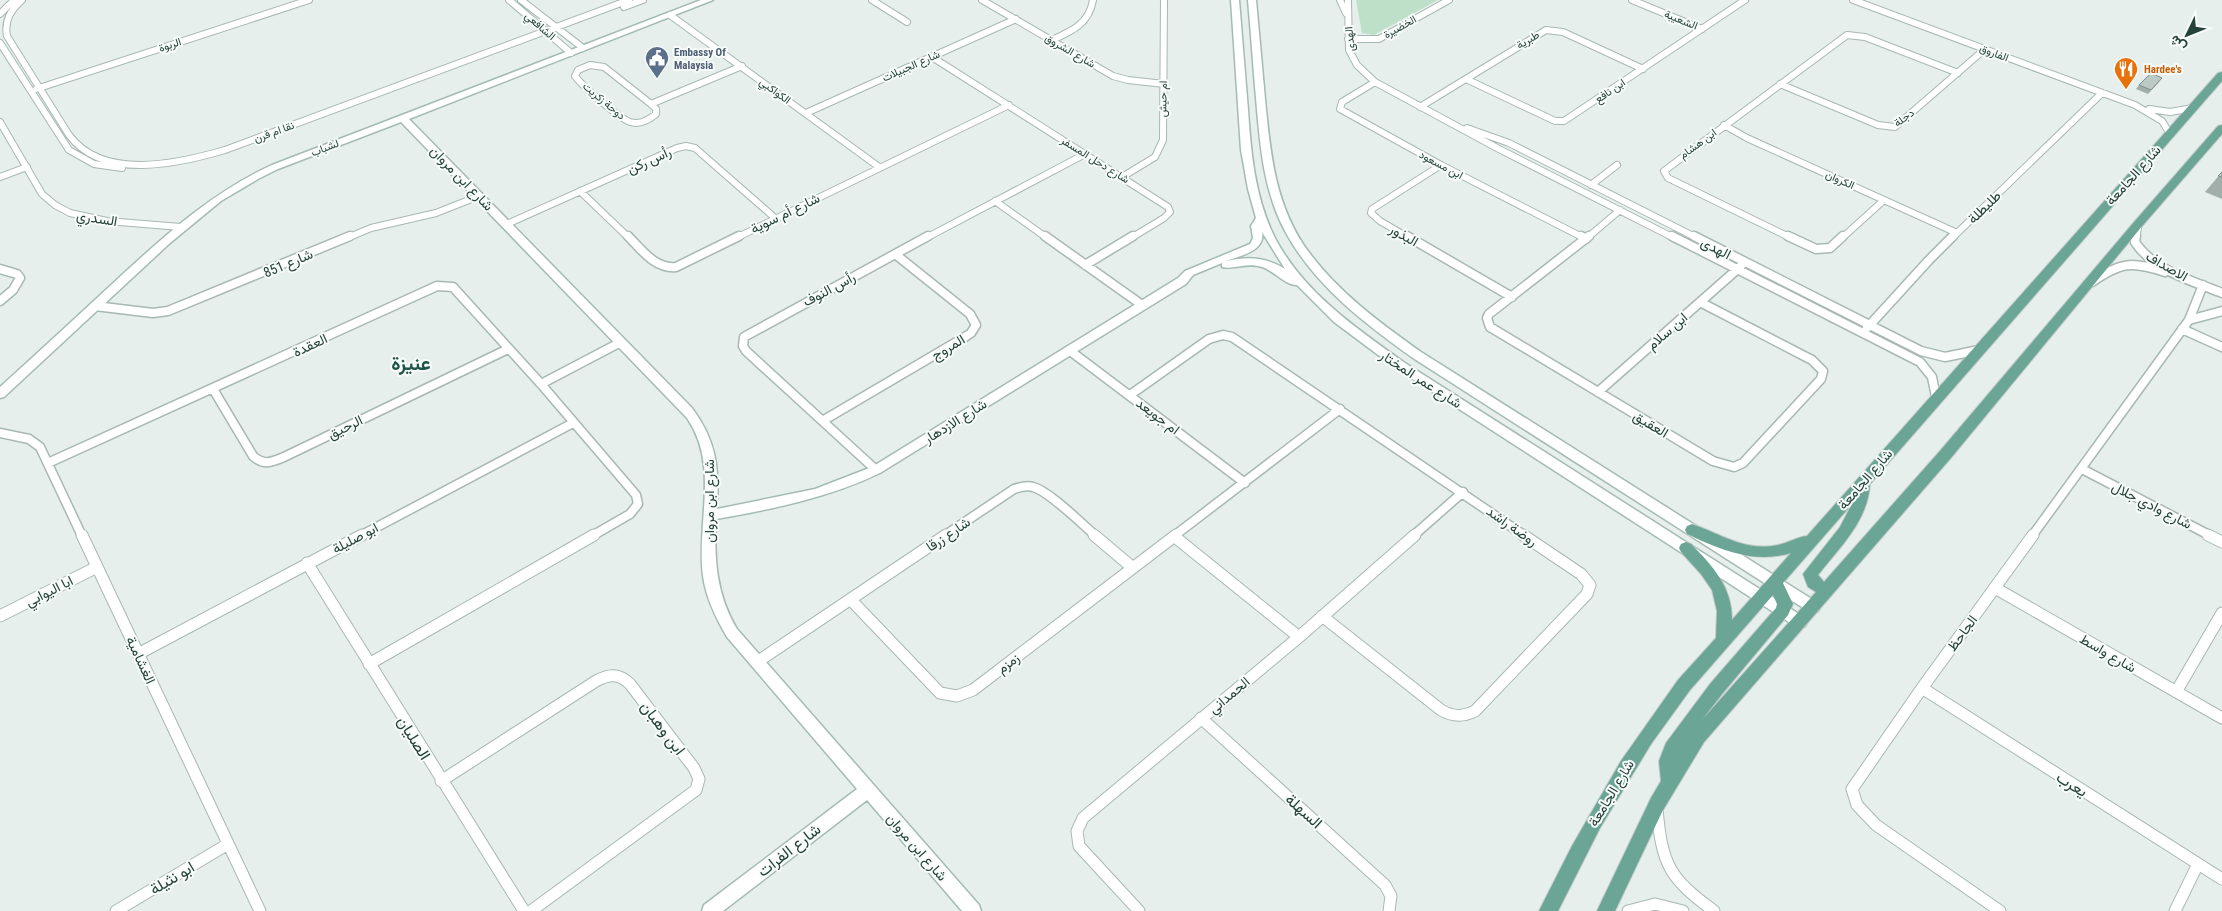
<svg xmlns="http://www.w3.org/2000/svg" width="2222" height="911" viewBox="0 0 2222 911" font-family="'Roboto Condensed',Vazirmatn,sans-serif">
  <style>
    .green { fill: #bfe0c8 }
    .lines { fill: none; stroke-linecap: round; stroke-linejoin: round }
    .street-far2-casing { stroke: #a8b8b2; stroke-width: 8 }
    .street-far1-casing { stroke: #a8b8b2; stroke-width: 11 }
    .street-casing { stroke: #a8b8b2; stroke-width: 13 }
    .secondary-casing { stroke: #a4bbb3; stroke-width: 3 }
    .primary-casing { stroke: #c2cac8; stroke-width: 2 }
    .street-far2 { stroke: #fff; stroke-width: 6 }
    .street-far1 { stroke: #fff; stroke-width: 8 }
    .street { stroke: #fff; stroke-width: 11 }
    .secondary { fill: #fff; fill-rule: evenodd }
    .primary { fill: #6aa596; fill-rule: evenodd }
    .wall { fill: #a1aea9 }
    .building { fill: #bbcac4; stroke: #838d89 }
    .labels { text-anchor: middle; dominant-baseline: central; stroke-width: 4; stroke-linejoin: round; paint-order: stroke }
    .far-street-label { font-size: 11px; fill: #24423a; stroke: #f7fbf9 }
    .far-service-label { font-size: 11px; font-weight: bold; fill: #4e5e75; stroke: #f7fbf9; text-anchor: start }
    .far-food-label { font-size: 11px; font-weight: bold; fill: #c56008; stroke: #f7fbf9; text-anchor: start }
    .street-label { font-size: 14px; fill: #24423a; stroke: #f7fbf9 }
    .near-street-label { font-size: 16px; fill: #24423a; stroke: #f7fbf9 }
    .district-label { font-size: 19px; font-weight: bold; fill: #1f5548; stroke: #f7fbf9 }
  </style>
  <rect width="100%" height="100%" fill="#e6efeb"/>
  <path class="green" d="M1356,0h82l-64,35 -12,-2z"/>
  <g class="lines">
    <g class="street-far2-casing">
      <path id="street-far2" d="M22,0c-11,10 -18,20 -15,36l62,99c34,46 108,29 156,15l404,-150
        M509,0l62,53
        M521,0l62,48
        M872,0l35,22
        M982,0l131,76 15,4 36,4
        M1340,0l6,13
        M1348,0l1,50 8,15 18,17 124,67 175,89
        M1632,0l70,29
        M1853,0l282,105 27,16 8,13
        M624,7l19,-7
        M0,14l14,-14
        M670,15l209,152
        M1348,39h31l70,-39
        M1052,40c20,-9 37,-16 41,-40
        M0,43l69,107 25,14 28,4
        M932,57l236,150 2,5 -6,6 -33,20
        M590,65l14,2 47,37 5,5v5c-7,6 -16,11 -26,8 -11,-4 -48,-36 -55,-46l3,-6z
        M1466,79l89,42h9l181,-121
        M1375,82l-33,20 -2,7 101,56 143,73
        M1780,84l98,41 17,2 90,-78
        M36,89l273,-89
        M651,104l91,-38
        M1420,107l126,-77 17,2 80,37
        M2149,109l21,3 23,-4
        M806,113l210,-94
        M0,122l42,72 13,11 15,8 37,8 74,6
        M1724,125l23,13 210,95
        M1467,128l42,15 188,95
        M0,177l27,-10
        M1122,177l33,-20 8,-17 1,-140
        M1591,185l26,-20
        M580,191l49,47
        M995,201l52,37
        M507,224l170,-76 9,-2 9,2 80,70
        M347,238l24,-10 65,-15 43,-17
        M736,238l273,-133
        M926,238l159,-84
        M1409,238l-29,-17 -9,-8 1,-4 69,-44
        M1587,238l33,-28
        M1791,238l-123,-60 -4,-7 183,-136 18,2 93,36
        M1842,238l42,-38
        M1952,238l150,-145
        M2136,238l3,-15"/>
    </g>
    <g class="street-far1-casing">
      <path id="street-far1" d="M628,236c14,14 27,33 48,31l63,-31
        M1045,236l97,69
        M1407,236l105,61
        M1581,236l5,3
        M1589,236l-100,78 -2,4 3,9 223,134 21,6 9,-4 78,-84 2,-8 -11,-11 -112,-58
        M1672,236l248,126 12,15 4,20
        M1694,236l227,115 24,6 34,-7
        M1788,236l28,13 14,-1 13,-12
        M2136,236l-1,6c18,28 57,39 87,51
        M1085,265l48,-29
        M0,269l17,5 3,4 -7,12 -13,11
        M2092,282c29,-20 40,-21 73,-10
        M95,306l58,7 15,-2 182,-75
        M2189,320l33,-9
        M1867,328l62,-68 24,-24
        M2182,329l40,18
        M1069,350l176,133
        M541,384l80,-42
        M213,389l40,67c11,10 19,6 31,1l224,-108
        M1598,392l143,-126
        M1130,395l79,-56 14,-4 9,2 293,199
        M824,420l141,-83 6,-4 5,-8 -6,-11 -75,-60
        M0,433l29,6 11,8 42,89
        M48,463l389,-177 16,1 88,97 95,111 2,9 -8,10 -38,22
        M2082,469l129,67
        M876,470l-130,-119 -3,-5 1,-9 184,-101
        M360,536l213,-113
        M944,536l70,-47c6,-2 13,-4 19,-2 16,4 49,37 63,49
        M1174,536l166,-127
        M1413,536l50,-44
        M2032,536l157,-216 14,-35"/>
    </g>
    <g class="street-casing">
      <path id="street" d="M82,535l178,376
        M1094,535l39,33
        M2208,535l14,7
        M1175,537l124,100
        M307,563l217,348
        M1995,588l227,130
        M851,600l89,93 17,3 16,-6 203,-155
        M0,616l97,-49
        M1322,616l119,94c12,7 22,7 34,1l112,-117 3,-9 -9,-11 -58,-39
        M138,654l224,-119
        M757,662l189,-127
        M369,664l225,-129
        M1922,688l300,191
        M2176,692l46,-79
        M1201,718l184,167 6,11 -2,15
        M441,781l155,-100c13,-7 23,-8 34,3l64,84 5,11 -3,11 -165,121
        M1657,809c5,56 12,69 57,102
        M116,911l112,-67
        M1139,911l-60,-65 -2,-15 6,-13 216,-181 116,-102
        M1628,911l27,-7 28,7
        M2000,911l-124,-86 -19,-20 -5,-16 70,-101 111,-153
        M2175,911l23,-47"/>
    </g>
    <g class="secondary-casing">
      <path id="secondary" d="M701,0h12l-304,119 283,289c25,34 27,60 25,101l98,-20 57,-22 306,-189 7,-7 65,-27 3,-6 -2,-12 5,-8 -8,-29 -7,-39 -10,-150h8c3,36 6,73 9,110 3,44 7,88 27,128 28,54 82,91 130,125l400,255 2,4 -2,4 -5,2 -5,-2 -398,-257 -63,-47 -37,-37c-11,1 -24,-15 -35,-18 -15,-5 -28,3 -40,0v-4l-29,12 -7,9 -306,189c-52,25 -107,36 -164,46 -2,40 0,75 21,110l242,276 2,6h-19l-95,-111 -144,111h-21l2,-6 153,-116 -130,-152c-11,-19 -21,-39 -24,-61 -7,-53 17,-110 -16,-158l-286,-296 -123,47 -20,10 -37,22 -51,42 -166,154 -4,1v-11c42,-38 83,-76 124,-114 46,-42 91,-82 148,-108zM1262,232l23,37c-19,-12 -38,-13 -59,-8 14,-5 40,-10 36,-29z
        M1248,0h8c3,33 6,66 9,99 5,53 10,107 43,152 30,41 72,72 113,101l397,251 2,4 -2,4 -5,2 -5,-2 -395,-253c-49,-35 -99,-73 -128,-127 -22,-41 -25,-87 -29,-133 -3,-32 -5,-65 -8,-98z"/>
    </g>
    <g class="primary-casing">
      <path id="primary" d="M2222,72v9l-352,403c-2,37 -31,64 -52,91l6,7 116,-131 195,-230 83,-95 4,-1v9l-79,91 -193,234 -246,283 -41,68 -48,101h-18l54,-113 10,-17 -2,-20 7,-18 44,-59 66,-76 1,-4 -4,-9 -83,95 -39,54 -51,84 -42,83h-19l33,-65 49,-85 57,-81 38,-42 1,-27 -5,-21 -11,-16 -20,-22 -2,-4 2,-4 5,-2 5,2c22,22 41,43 41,76l59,-67c-38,11 -70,-3 -104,-19l-2,-4 2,-4 5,-2c29,10 53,28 86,21 10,-2 19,-8 29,-9l411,-463zM1852,504l-12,23 -37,47 5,13 8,5 -114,128 20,-26 66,-79 5,-11 -10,-21z"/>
    </g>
    <use href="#street-far2" class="street-far2"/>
    <use href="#street-far1" class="street-far1"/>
    <use href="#street" class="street"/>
    <use href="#secondary" class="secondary"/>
    <use href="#primary" class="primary"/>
  </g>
  <path class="wall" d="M2159,82l-11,12 -12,-5 3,-4z
    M2222,172v27l-17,-7z"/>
  <path class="building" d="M2151,73l11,5 -11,12 -12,-5z
    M2222,172v5l-4,-1z"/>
  <defs>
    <g id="civic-pin" transform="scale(1.25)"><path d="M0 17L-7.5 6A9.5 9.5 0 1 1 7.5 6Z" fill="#5c6f8a" stroke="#f7fbf9"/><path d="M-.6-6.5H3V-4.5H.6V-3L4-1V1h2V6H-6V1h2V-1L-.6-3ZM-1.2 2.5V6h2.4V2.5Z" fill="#fff"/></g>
    <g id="restaurant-pin" transform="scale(1.25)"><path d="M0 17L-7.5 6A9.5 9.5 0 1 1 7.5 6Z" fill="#e8710a" stroke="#f7fbf9"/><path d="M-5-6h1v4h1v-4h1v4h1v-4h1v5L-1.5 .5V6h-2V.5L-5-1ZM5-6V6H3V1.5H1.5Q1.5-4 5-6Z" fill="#fff"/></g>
  </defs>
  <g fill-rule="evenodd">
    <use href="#civic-pin" x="657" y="58"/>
    <use href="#restaurant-pin" x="2126" y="69"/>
  </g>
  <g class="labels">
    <g class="far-street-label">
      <text transform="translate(1681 20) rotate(22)">الشعيبة</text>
      <text transform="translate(540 26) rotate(41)">الشافعي</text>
      <text transform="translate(1400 27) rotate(-29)">الخضيرة</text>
      <text transform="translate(1350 39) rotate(-96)">الهدى</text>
      <text transform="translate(1528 40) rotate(-31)">طبرية</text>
      <text transform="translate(170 45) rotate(-18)">الربوة</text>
      <text transform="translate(1070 51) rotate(30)">شارع الشروق</text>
      <text transform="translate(1994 53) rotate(21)">الفاروق</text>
      <text transform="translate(911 66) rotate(-24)">شارع الجبيلات</text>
      <text transform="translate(775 91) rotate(36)">الكواكبي</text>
      <text transform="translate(1610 91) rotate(-34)">ابن نافع</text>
      <text transform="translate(1163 99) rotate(-89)">ام حيش</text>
      <text transform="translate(604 101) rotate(40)">دوحة زكريت</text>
      <text transform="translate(1904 118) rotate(-36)">دجلة</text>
      <text transform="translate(274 132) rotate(-20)">نقا ام قرن</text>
      <text transform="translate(1698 144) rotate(-36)">ابن هشام</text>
      <text transform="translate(325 148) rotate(-21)">لشباب</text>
      <text transform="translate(1095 160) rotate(32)">شارع دحل المسفر</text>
      <text transform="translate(1441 165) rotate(28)">ابن مسعود</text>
      <text transform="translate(1840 180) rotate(24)">الكروان</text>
    </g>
    <g class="far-service-label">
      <text x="674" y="52">Embassy Of<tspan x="674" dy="13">Malaysia</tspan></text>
    </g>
    <g class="far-food-label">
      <text x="2144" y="69">Hardee's</text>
    </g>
    <g class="street-label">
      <text transform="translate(649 160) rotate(-24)">رأس ركن</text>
      <text transform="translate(2133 175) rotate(-48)">شارع الجامعة</text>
      <text transform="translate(462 178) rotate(46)">شارع ابن مروان</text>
      <text transform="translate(1984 207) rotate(-44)">طليطلة</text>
      <text transform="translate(785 213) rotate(-26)">شارع أم سوية</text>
      <text transform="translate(97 218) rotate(9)">السدري</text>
      <text transform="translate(1404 235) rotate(30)">البذور</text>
      <text transform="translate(1716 248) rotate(27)">الهدى</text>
      <text transform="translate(288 263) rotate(-23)">شارع 851</text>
      <text transform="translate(2167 266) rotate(30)">الاصداف</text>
      <text transform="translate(829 289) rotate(-28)">رأس النوف</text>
      <text transform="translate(1667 331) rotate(-41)">ابن سلام</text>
      <text transform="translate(310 345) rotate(-25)">العقدة</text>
      <text transform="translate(948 347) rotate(-31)">المروج</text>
      <text transform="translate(1421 379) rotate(33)">شارع عمر المختار</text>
      <text transform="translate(1158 416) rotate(37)">ام جويعد</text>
      <text transform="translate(955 421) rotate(-32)">شارع الازدهار</text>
      <text transform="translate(1651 424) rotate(31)">العقيق</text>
      <text transform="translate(345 427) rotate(-26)">الرحيق</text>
      <text transform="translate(1865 479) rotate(-49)">شارع الجامعة</text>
      <text transform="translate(709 501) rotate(-90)">شارع ابن مروان</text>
      <text transform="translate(2152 505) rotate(27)">شارع وادي جلال</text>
      <text transform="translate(1512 526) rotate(35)">روضة راشد</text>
      <text transform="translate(948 534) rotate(-34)">شارع زرقا</text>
      <text transform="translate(355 538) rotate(-28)">ابو صليلة</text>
      <text transform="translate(49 591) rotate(-27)">ابا اليوابي</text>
      <text transform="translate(1962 633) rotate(-54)">الجاحظ</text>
      <text transform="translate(2108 653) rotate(30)">شارع واسط</text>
      <text transform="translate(141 660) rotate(65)">الغشامية</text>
      <text transform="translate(1008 663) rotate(-37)">زمزم</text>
      <text transform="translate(1229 695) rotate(-40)">الحمداني</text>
      <text transform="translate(1611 793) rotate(-59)">شارع الجامعة</text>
      <text transform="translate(917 847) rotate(49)">شارع ابن مروان</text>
    </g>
    <g class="near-street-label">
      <text transform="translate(663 728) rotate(53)">ابن وهبان</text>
      <text transform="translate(414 738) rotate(58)">الصليان</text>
      <text transform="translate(2072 784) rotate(32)">يعرب</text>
      <text transform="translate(1304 811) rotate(42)">السهلة</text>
      <text transform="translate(789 850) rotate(-38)">شارع الفرات</text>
      <text transform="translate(172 878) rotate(-31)">ابو نثيلة</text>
    </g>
    <g class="district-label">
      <text x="411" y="363">عنيزة</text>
    </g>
  </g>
  <g transform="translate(2187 35) rotate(227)" stroke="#f7fbf9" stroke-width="4" paint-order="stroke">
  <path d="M0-4L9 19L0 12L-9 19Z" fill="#24423a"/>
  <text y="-8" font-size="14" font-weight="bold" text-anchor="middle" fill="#24423a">ش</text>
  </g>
</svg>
